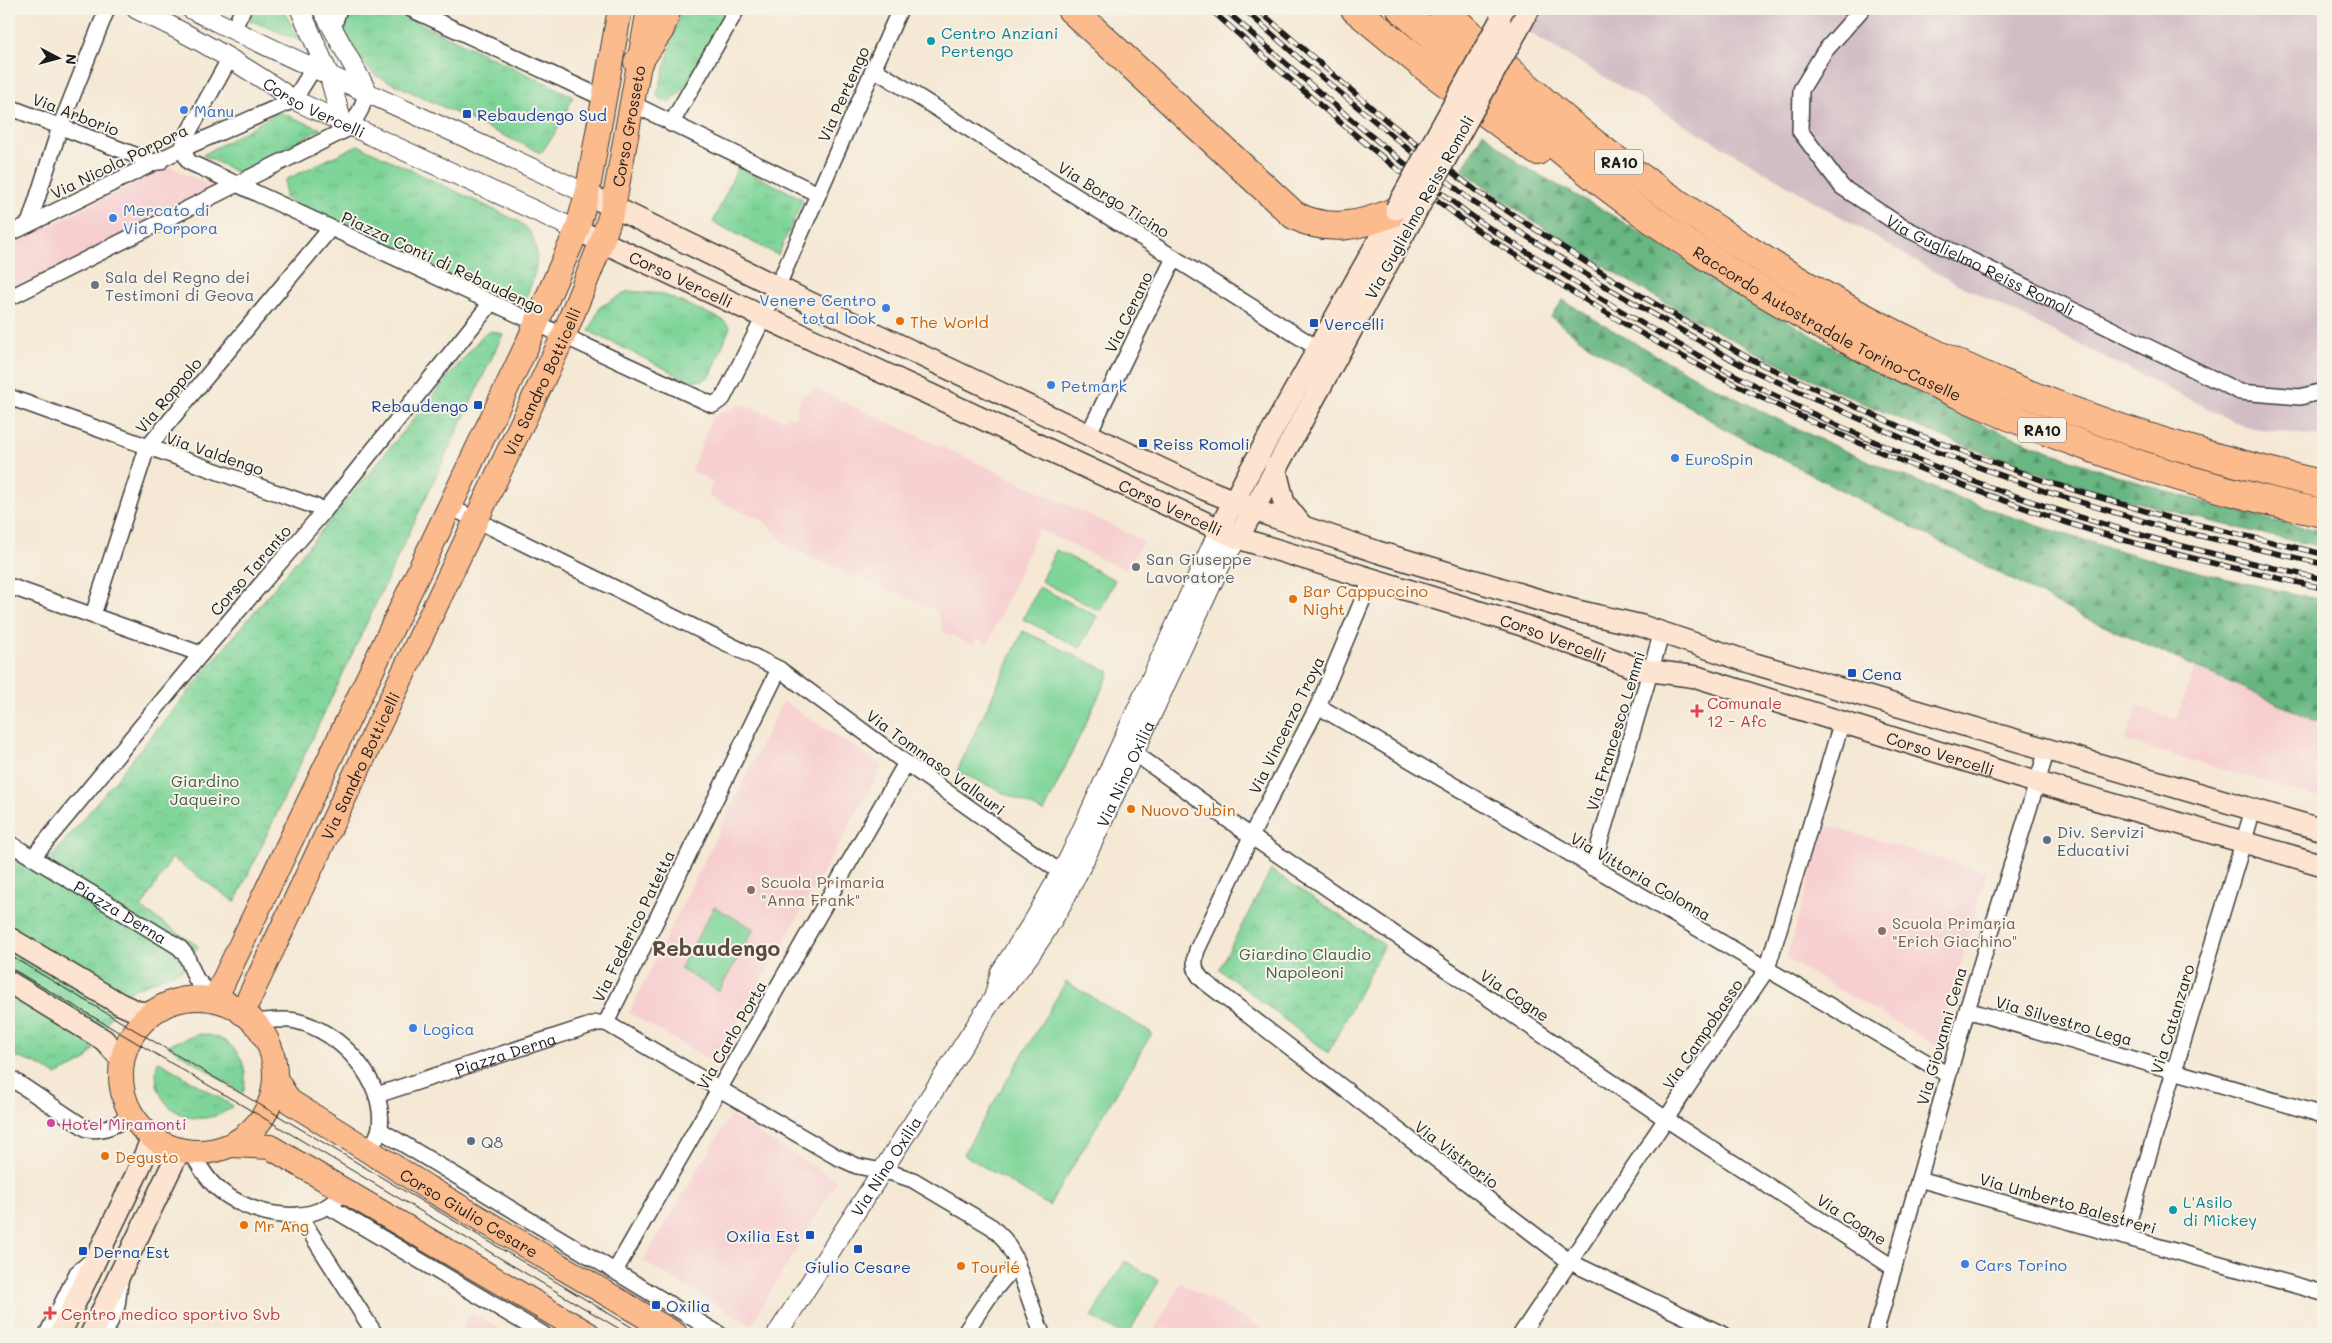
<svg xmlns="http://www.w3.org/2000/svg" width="2332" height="1343" viewBox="0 0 2332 1343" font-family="Mali,sans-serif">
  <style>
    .built { fill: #f7cfd0 }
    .industrial { fill: #d2bdc5 }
    .grass { fill: url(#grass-tufts); stroke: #4e785a }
    .forest { fill: url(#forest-firs); stroke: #42694e }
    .park { fill: url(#park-crowns); stroke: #4e785a }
    .garden { fill: #7fd599; stroke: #4e785a }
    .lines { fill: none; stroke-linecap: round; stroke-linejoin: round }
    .minor-casing { stroke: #3d3b38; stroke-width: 18 }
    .tertiary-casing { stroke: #3d3b38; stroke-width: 21 }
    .secondary-casing { stroke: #3d3b38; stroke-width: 24 }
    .primary-casing { stroke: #3d3b38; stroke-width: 26 }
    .motorway-casing { stroke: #3d3b38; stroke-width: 30 }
    .minor { stroke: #fff; stroke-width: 15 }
    .tertiary { stroke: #fff; stroke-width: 19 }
    .secondary { stroke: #fde4d1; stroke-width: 21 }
    .primary { stroke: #fbbb8d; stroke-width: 24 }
    .motorway { stroke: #fbbb8d; stroke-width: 28 }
    .tram { stroke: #1c1c1c; stroke-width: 1 }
    .rail-casing { stroke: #1c1c1c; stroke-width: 5.5 }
    .rail { stroke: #f7f3e8; stroke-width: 4; stroke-dasharray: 11; stroke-linecap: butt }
    .secondary-bridge-casing { stroke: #3d3b38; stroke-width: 24; stroke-linecap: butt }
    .secondary-bridge { stroke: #fde4d1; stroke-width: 21 }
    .culture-dot { fill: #0f9aa8; stroke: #f7f3e8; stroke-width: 2 }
    .shop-dot { fill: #3f7fe0; stroke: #f7f3e8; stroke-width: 2 }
    .transit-dot { fill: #1a4fb4; stroke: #f7f3e8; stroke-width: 2 }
    .worship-dot { fill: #6b7280; stroke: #f7f3e8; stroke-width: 2 }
    .food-dot { fill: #e8710a; stroke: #f7f3e8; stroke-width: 2 }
    .health-dot { fill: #e0444e; stroke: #f7f3e8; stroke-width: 2 }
    .service-dot { fill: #5c6f8a; stroke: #f7f3e8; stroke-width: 2 }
    .education-dot { fill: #8d6e63; stroke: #f7f3e8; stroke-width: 2 }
    .hotel-dot { fill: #d1479c; stroke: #f7f3e8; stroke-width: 2 }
    .labels { text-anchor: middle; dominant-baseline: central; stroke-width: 4; stroke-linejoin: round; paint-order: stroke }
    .shield { fill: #f7f3e8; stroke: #5e5c59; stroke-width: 1 }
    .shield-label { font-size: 15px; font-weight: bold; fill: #1c1c1c }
    .culture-label { font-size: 16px; fill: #0d838f; stroke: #f7f3e8; text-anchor: start }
    .street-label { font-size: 16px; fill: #1c1c1c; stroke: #f7f3e8 }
    .shop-label { font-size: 16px; fill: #366cbe; stroke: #f7f3e8; text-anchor: start }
    .transit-label { font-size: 16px; fill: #164399; stroke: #f7f3e8; text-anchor: start }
    .worship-label { font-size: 16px; fill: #5b616d; stroke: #f7f3e8; text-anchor: start }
    .food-label { font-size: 16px; fill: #c56008; stroke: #f7f3e8; text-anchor: start }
    .health-label { font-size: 16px; fill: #be3a42; stroke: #f7f3e8; text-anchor: start }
    .park-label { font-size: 16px; fill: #3f5d48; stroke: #f7f3e8 }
    .service-label { font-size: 16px; fill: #4e5e75; stroke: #f7f3e8; text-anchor: start }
    .education-label { font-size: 16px; fill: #785e54; stroke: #f7f3e8; text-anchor: start }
    .hotel-label { font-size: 16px; fill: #b23c85; stroke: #f7f3e8; text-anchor: start }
    .district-label { font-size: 21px; font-weight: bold; fill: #5c4a40; stroke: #f7f3e8 }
  </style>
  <defs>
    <pattern id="grass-tufts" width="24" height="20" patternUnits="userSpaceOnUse" patternTransform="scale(1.25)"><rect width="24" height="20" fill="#7fd599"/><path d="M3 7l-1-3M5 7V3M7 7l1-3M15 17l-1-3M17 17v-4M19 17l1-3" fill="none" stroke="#6db683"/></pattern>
    <pattern id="forest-firs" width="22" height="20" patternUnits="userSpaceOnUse" patternTransform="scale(1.25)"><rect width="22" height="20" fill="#67b681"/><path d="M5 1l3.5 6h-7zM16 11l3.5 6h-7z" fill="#549369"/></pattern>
    <pattern id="park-crowns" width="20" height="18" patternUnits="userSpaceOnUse" patternTransform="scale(1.25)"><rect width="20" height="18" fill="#7fd599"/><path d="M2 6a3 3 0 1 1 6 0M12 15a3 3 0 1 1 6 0" fill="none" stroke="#6db683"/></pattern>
  </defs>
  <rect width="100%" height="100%" fill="#f7f3e8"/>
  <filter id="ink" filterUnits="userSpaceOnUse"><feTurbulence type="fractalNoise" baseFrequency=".02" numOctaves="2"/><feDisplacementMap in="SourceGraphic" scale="10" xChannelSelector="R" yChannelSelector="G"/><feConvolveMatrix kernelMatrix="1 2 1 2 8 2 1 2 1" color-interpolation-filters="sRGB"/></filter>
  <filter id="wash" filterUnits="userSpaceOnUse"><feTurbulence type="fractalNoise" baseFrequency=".0096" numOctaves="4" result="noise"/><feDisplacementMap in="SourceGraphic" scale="20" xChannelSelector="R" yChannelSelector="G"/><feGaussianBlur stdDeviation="1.12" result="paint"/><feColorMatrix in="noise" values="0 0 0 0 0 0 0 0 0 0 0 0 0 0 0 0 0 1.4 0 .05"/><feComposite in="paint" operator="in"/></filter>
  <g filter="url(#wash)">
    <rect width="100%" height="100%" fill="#f5e8d4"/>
    <path class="built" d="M169,166l50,24 -210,101v-45z
      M816,389l234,107 94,45 -19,29 -87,-41 -50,115 -11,-6 -3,7 -30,-12 -7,-23 -148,-62 -25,-27 -56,-24 5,-14 -22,-13 22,-54 29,-12 39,15 15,-3 4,-19z
      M2195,668l128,56v75l-198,-58 12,-35 39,13z
      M783,701l100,65 -168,297 -86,-50z
      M1825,825l162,47 -50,174 -151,-87z
      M730,1116l107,65 -86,144 -108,-64z
      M1181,1283l91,51h-120z
      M471,1312l36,22h-48z"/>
    <path class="industrial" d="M1541,9h782v428l-78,-10 -309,-154 -408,-241z"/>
    <path class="grass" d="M254,9h28l19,32 -52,-21z
      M347,9h42l184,87 -11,27 -21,30 -166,-78 -12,-12 -23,-40z
      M681,9h48l-47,82 -12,11 -8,-1 -5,-6z
      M279,112l42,17 -83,44 -35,-18z
      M358,145l160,76c5,4 12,9 14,15 12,25 -2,52 -12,75l-235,-113v-18z
      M738,167l65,32 -25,56 -65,-33z
      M628,291l34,3 61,26 7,7 -19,48 -8,5 -13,1 -101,-50 11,-24z
      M200,1034c32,1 52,28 43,59l-76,-48z
      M158,1061l75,45c-37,30 -87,1 -75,-45z"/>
    <path class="forest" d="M1483,132l38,33 82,45 235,141 138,71 103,41 93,30 85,24 66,14v16c-54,-11 -108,-24 -162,-39 -24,-6 -49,-11 -74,-19 -193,-63 -378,-151 -547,-264 -27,-17 -52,-37 -78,-55z
      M1563,300c148,92 306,170 473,225 94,31 190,55 287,75v124l-248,-111 -352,-185 -140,-87 -32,-24z"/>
    <path class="park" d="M492,331l11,3 -268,568 -63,-44 -31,50 57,38 -12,22 -64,26 -28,55 -9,12 -29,14 -21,-12 -26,-8v-205l37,14 437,-529z
      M1271,870l113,75 -56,108 -109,-84z"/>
    <path class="garden" d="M1056,550l59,30 -15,31 -59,-30z
      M1039,587l58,29 -17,32 -57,-29z
      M1023,631l87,41 -66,140 -87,-41z
      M714,907l40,22 -35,62 -39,-22z
      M1066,982l86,51 -103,173 -86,-52z
      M1125,1261l34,20 -31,53h-5l-32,-17z"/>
  </g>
  <g filter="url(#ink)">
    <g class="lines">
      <g class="minor-casing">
        <g id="minor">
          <path d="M411,9l192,89"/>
          <path id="s1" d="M1862,9l-38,43 -23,38 -1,41 42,56 59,39 339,166 60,5 23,-6"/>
          <path d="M333,28l6,-19"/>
          <path d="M233,30l10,-21"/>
          <path d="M230,58l-43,77 -5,14 7,13 524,243 10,-7 41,-81 136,-308"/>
          <path d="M874,69l451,284"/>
          <path d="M631,103l187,91"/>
          <path d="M9,107l144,55h7"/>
          <path d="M671,124l66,-115"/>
          <path d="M29,224l31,-97 47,-118"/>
          <path d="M9,234l173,-85 112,-49 19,-31"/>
          <path d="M9,298l342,-171 10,-18 6,-18"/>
          <path d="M9,397l316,113"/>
          <path d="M1088,435l86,-177"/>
          <path d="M450,507l329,162 127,94 164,116"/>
          <path d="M1371,580l-53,126 -59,114 -62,130c-4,13 -3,23 8,32l365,280 152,72"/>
          <path d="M9,586l192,68"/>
          <path d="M93,615l54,-167 183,-219"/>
          <path d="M1318,706l630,369"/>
          <path d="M1126,747l126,90 414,282 228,149"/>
          <path id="s2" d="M9,843l170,104 7,8 10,24 19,20"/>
          <path d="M33,857l168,-203 124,-144 166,-207"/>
          <path d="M1592,868l70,-236"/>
          <path d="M1967,1010l356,105"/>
          <path d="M254,1022c14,-1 29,-4 42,-1 44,10 90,60 84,106 -1,8 -7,17 -11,25"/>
          <path d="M606,1023l173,-354"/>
          <path d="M9,1077l78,52c15,3 34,-5 45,-16"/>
          <path id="s3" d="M377,1095l220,-72h9l229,133 22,10 35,7 21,7 79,47 12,12 10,17 28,78"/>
          <path d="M380,1130l339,204"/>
          <path d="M191,1152c7,11 14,25 24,34 29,27 88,43 121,14"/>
          <path d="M1919,1179l404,114"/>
          <path d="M328,1206l215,128"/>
          <path d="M299,1215l76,119"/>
          <path d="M2124,1237l129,-427"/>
          <path d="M615,1271l291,-508"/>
          <path d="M47,1334l30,-61 15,-13"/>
          <path d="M105,1334l12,-28 3,-23"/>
          <path d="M964,1334l27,-40 26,-31"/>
          <path d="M1521,1334l246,-365 75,-248"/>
          <path d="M1875,1334l92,-324 80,-260"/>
        </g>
      </g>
      <g class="tertiary-casing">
        <g id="tertiary">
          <path id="s4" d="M136,9c56,26 108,56 158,91l283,130"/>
          <path d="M191,9c130,66 265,122 396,185"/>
          <path d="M300,9l29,66 13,47"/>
          <path d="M322,9l45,82"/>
          <path d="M994,997l6,-24 36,-56 33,-59 150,-328"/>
          <path id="s5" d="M777,1334l216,-335c57,-57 89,-134 122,-205 36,-78 71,-155 107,-232l16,-24"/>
        </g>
      </g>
      <g class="secondary-casing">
        <g id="secondary">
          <path d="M1517,31l12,-22"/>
          <path d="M587,194l219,107 317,150 81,38 67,27 107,36 195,58 69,16 113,38 568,166"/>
          <path id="s6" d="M577,230l661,308 284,87 116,44 59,8 318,99 308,89"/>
          <path d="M1275,467l9,36 18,23"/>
          <path d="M1219,530l28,-54 149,-267"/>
          <path d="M1238,538l175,-321"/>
          <path d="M9,938l111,66 18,8 15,1"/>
          <path d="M9,982l95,58 19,21"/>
          <path d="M60,1334l77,-161 15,-35"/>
          <path d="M91,1334l88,-183"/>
        </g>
      </g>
      <g class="primary-casing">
        <g id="primary">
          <circle cx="198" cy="1075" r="77"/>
          <path d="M215,999l311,-652 51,-117 10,-36 33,-185"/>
          <path id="s7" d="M242,1013l321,-676 39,-96 11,-33 36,-199"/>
          <path id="s8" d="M275,1078l14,23 139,87 247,146"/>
          <path d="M232,1145l38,2 318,187"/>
        </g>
      </g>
      <g class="motorway-casing">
        <g id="motorway">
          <path d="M1071,9l223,206c33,18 66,11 100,-3"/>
          <path d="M1355,9l65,54 117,88"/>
          <path id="s9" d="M1401,9c80,71 158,145 246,207 202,143 433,247 676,297"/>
          <path d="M1442,9c50,45 99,93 153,135 29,23 60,43 91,65 166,114 334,194 529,248 35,9 72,20 108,27"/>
          <path d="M638,62l22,-33 7,-20"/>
        </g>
      </g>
      <use href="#minor" class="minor"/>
      <use href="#tertiary" class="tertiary"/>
      <use href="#secondary" class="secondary"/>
      <use href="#primary" class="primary"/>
      <use href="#motorway" class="motorway"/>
      <path class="tram" d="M9,955c211,126 423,252 634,379
        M9,967l619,367"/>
      <g class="rail-casing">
        <path id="rail" d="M1210,9c80,71 160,141 245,205 27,21 57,38 85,57 134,88 277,159 427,216 44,16 88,33 133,46 73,22 148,39 223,55
          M1224,9c77,68 155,136 237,199 31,24 67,44 100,65 167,109 351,195 542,251 73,22 146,39 220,55
          M1244,9l58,52 168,139 131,84 144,83 168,76 131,48 122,37 157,36
          M1257,9l129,111 89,70 132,86 143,83 166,75 131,48 122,36 154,36"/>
      </g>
      <use href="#rail" class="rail"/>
      <g class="secondary-bridge-casing">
        <path id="secondary-bridge" d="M1396,209l104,-188
          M1413,217l104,-186"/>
      </g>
      <use href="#secondary-bridge" class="secondary-bridge"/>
    </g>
  </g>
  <g class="culture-dot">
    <circle cx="931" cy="41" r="5"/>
    <circle cx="2173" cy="1210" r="5"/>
  </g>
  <g class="shop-dot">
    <circle cx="184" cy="110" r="5"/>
    <circle cx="113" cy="218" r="5"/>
    <circle cx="886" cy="308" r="5"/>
    <circle cx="1051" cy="385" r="5"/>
    <circle cx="1675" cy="458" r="5"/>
    <circle cx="413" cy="1028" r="5"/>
    <circle cx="1965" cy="1264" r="5"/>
  </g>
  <g class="transit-dot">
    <rect x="462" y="109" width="10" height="10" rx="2.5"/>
    <rect x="1309" y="318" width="10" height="10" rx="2.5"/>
    <rect x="473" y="400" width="10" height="10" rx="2.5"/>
    <rect x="1138" y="438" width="10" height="10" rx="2.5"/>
    <rect x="1847" y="668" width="10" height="10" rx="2.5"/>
    <rect x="805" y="1230" width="10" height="10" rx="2.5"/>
    <rect x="853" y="1244" width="10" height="10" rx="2.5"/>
    <rect x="78" y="1246" width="10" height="10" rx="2.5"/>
    <rect x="651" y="1300" width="10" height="10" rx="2.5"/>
  </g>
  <g class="worship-dot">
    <circle cx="95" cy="285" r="5"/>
    <circle cx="1136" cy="567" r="5"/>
  </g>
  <g class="food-dot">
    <circle cx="900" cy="321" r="5"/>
    <circle cx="1293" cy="599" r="5"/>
    <circle cx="1131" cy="809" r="5"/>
    <circle cx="105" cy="1156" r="5"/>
    <circle cx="244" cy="1225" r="5"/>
    <circle cx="961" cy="1266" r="5"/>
  </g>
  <g class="health-dot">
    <path d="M1694.5 703.5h5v5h5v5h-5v5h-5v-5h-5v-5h5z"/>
    <path d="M47.5 1305.5h5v5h5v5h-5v5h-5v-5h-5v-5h5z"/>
  </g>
  <g class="service-dot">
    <circle cx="2047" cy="840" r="5"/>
    <circle cx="471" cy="1141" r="5"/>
  </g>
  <g class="education-dot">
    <circle cx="751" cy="890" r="5"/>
    <circle cx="1882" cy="931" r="5"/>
  </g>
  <circle class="hotel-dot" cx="51" cy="1123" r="5"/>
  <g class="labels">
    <g class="shield">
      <rect x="1595" y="149.5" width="48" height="25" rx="4"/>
      <rect x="2018" y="417.5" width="48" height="25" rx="4"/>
    </g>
    <g class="shield-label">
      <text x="1619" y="162">RA10</text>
      <text x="2042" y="430">RA10</text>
    </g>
    <g class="culture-label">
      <text x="941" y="32">Centro Anziani<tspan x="941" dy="18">Pertengo</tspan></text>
      <text x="2183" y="1201">L'Asilo<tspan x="2183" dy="18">di Mickey</tspan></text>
    </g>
    <g class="street-label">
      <text transform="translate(843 94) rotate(-66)">Via Pertengo</text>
      <text stroke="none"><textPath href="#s4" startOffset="204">Corso Vercelli</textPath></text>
      <text transform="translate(76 114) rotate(21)">Via Arborio</text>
      <text stroke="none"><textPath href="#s7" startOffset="970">Corso Grosseto</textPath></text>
      <text transform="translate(119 161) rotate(-26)">Via Nicola Porpora</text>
      <text transform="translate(1114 199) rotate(32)">Via Borgo Ticino</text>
      <text transform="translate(1419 207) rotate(-61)">Via Guglielmo Reiss Romoli</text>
      <text transform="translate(443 262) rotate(25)">Piazza Conti di Rebaudengo</text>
      <text stroke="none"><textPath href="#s1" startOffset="372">Via Guglielmo Reiss Romoli</textPath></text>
      <text stroke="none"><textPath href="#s6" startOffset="115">Corso Vercelli</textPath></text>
      <text transform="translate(1128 312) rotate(-64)">Via Cerano</text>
      <text stroke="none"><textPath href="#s9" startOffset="532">Raccordo Autostradale Torino-Caselle</textPath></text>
      <text stroke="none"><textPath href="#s7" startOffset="699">Via Sandro Botticelli</textPath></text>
      <text transform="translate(168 395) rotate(-50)">Via Roppolo</text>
      <text transform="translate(215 453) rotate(19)">Via Valdengo</text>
      <text stroke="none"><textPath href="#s6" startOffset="655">Corso Vercelli</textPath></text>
      <text transform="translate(250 570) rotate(-49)">Corso Taranto</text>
      <text stroke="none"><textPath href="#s6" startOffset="1060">Corso Vercelli</textPath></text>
      <text transform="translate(1286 725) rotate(-64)">Via Vincenzo Troya</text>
      <text transform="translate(1615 731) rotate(-73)">Via Francesco Lemmi</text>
      <text stroke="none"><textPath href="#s6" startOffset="1465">Corso Vercelli</textPath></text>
      <text transform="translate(936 762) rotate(36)">Via Tommaso Vallauri</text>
      <text stroke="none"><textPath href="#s7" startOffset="274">Via Sandro Botticelli</textPath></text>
      <text stroke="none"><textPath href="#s5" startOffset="661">Via Nino Oxilia</textPath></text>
      <text transform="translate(1641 876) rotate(30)">Via Vittoria Colonna</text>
      <text stroke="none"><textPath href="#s2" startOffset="131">Piazza Derna</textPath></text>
      <text transform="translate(633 926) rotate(-64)">Via Federico Patetta</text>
      <text transform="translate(1515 995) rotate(34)">Via Cogne</text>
      <text transform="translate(2172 1019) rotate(-73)">Via Catanzaro</text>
      <text transform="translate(2064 1020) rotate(16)">Via Silvestro Lega</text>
      <text transform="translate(1702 1034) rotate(-56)">Via Campobasso</text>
      <text transform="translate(731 1035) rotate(-60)">Via Carlo Porta</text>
      <text transform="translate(1941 1036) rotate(-74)">Via Giovanni Cena</text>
      <text stroke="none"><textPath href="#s3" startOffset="135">Piazza Derna</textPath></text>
      <text transform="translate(1457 1154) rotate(37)">Via Vistrorio</text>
      <text stroke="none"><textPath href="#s5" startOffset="200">Via Nino Oxilia</textPath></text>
      <text transform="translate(2068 1203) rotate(16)">Via Umberto Balestreri</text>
      <text stroke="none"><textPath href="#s8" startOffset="239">Corso Giulio Cesare</textPath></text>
      <text transform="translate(1852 1219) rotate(33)">Via Cogne</text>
    </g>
    <g class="shop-label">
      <text x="194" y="110">Manu</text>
      <text x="123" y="209">Mercato di<tspan x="123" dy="18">Via Porpora</tspan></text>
      <text x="876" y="299" text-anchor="end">Venere Centro<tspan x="876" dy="18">total look</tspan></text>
      <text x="1061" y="385">Petmark</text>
      <text x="1685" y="458">EuroSpin</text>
      <text x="423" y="1028">Logica</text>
      <text x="1975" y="1264">Cars Torino</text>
    </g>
    <g class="transit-label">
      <text x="477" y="114">Rebaudengo Sud</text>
      <text x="1324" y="323">Vercelli</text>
      <text x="468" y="405" text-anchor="end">Rebaudengo</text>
      <text x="1153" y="443">Reiss Romoli</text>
      <text x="1862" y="673">Cena</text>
      <text x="800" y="1235" text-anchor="end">Oxilia Est</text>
      <text x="93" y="1251">Derna Est</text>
      <text x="858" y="1266" text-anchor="middle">Giulio Cesare</text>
      <text x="666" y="1305">Oxilia</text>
    </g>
    <g class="worship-label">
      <text x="105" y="276">Sala del Regno dei<tspan x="105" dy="18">Testimoni di Geova</tspan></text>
      <text x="1146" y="558">San Giuseppe<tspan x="1146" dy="18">Lavoratore</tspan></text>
    </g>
    <g class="food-label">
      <text x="910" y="321">The World</text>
      <text x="1303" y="590">Bar Cappuccino<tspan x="1303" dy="18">Night</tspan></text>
      <text x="1141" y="809">Nuovo Jubin</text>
      <text x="115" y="1156">Degusto</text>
      <text x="254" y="1225">Mr Ang</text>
      <text x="971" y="1266">Tourlé</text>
    </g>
    <g class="health-label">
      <text x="1707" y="702">Comunale<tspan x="1707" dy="18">12 - Afc</tspan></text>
      <text x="61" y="1313">Centro medico sportivo Svb</text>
    </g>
    <g class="park-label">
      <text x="205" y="780">Giardino<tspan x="205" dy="18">Jaqueiro</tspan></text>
      <text x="1305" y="953">Giardino Claudio<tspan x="1305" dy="18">Napoleoni</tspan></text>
    </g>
    <g class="service-label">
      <text x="2057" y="831">Div. Servizi<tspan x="2057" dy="18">Educativi</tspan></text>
      <text x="481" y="1141">Q8</text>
    </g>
    <g class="education-label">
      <text x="761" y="881">Scuola Primaria<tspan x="761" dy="18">"Anna Frank"</tspan></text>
      <text x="1892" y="922">Scuola Primaria<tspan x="1892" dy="18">"Erich Giachino"</tspan></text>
    </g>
    <g class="hotel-label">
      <text x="61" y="1123">Hotel Miramonti</text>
    </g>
    <g class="district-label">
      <text x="716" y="947">Rebaudengo</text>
    </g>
  </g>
  <rect width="2332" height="1343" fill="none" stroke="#f7f3e8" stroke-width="30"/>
  <g transform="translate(58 58) rotate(96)" stroke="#f7f3e8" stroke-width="4" paint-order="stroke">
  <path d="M0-4L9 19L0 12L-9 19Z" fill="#1c1c1c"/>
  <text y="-8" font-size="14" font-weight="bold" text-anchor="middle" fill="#1c1c1c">N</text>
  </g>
</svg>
